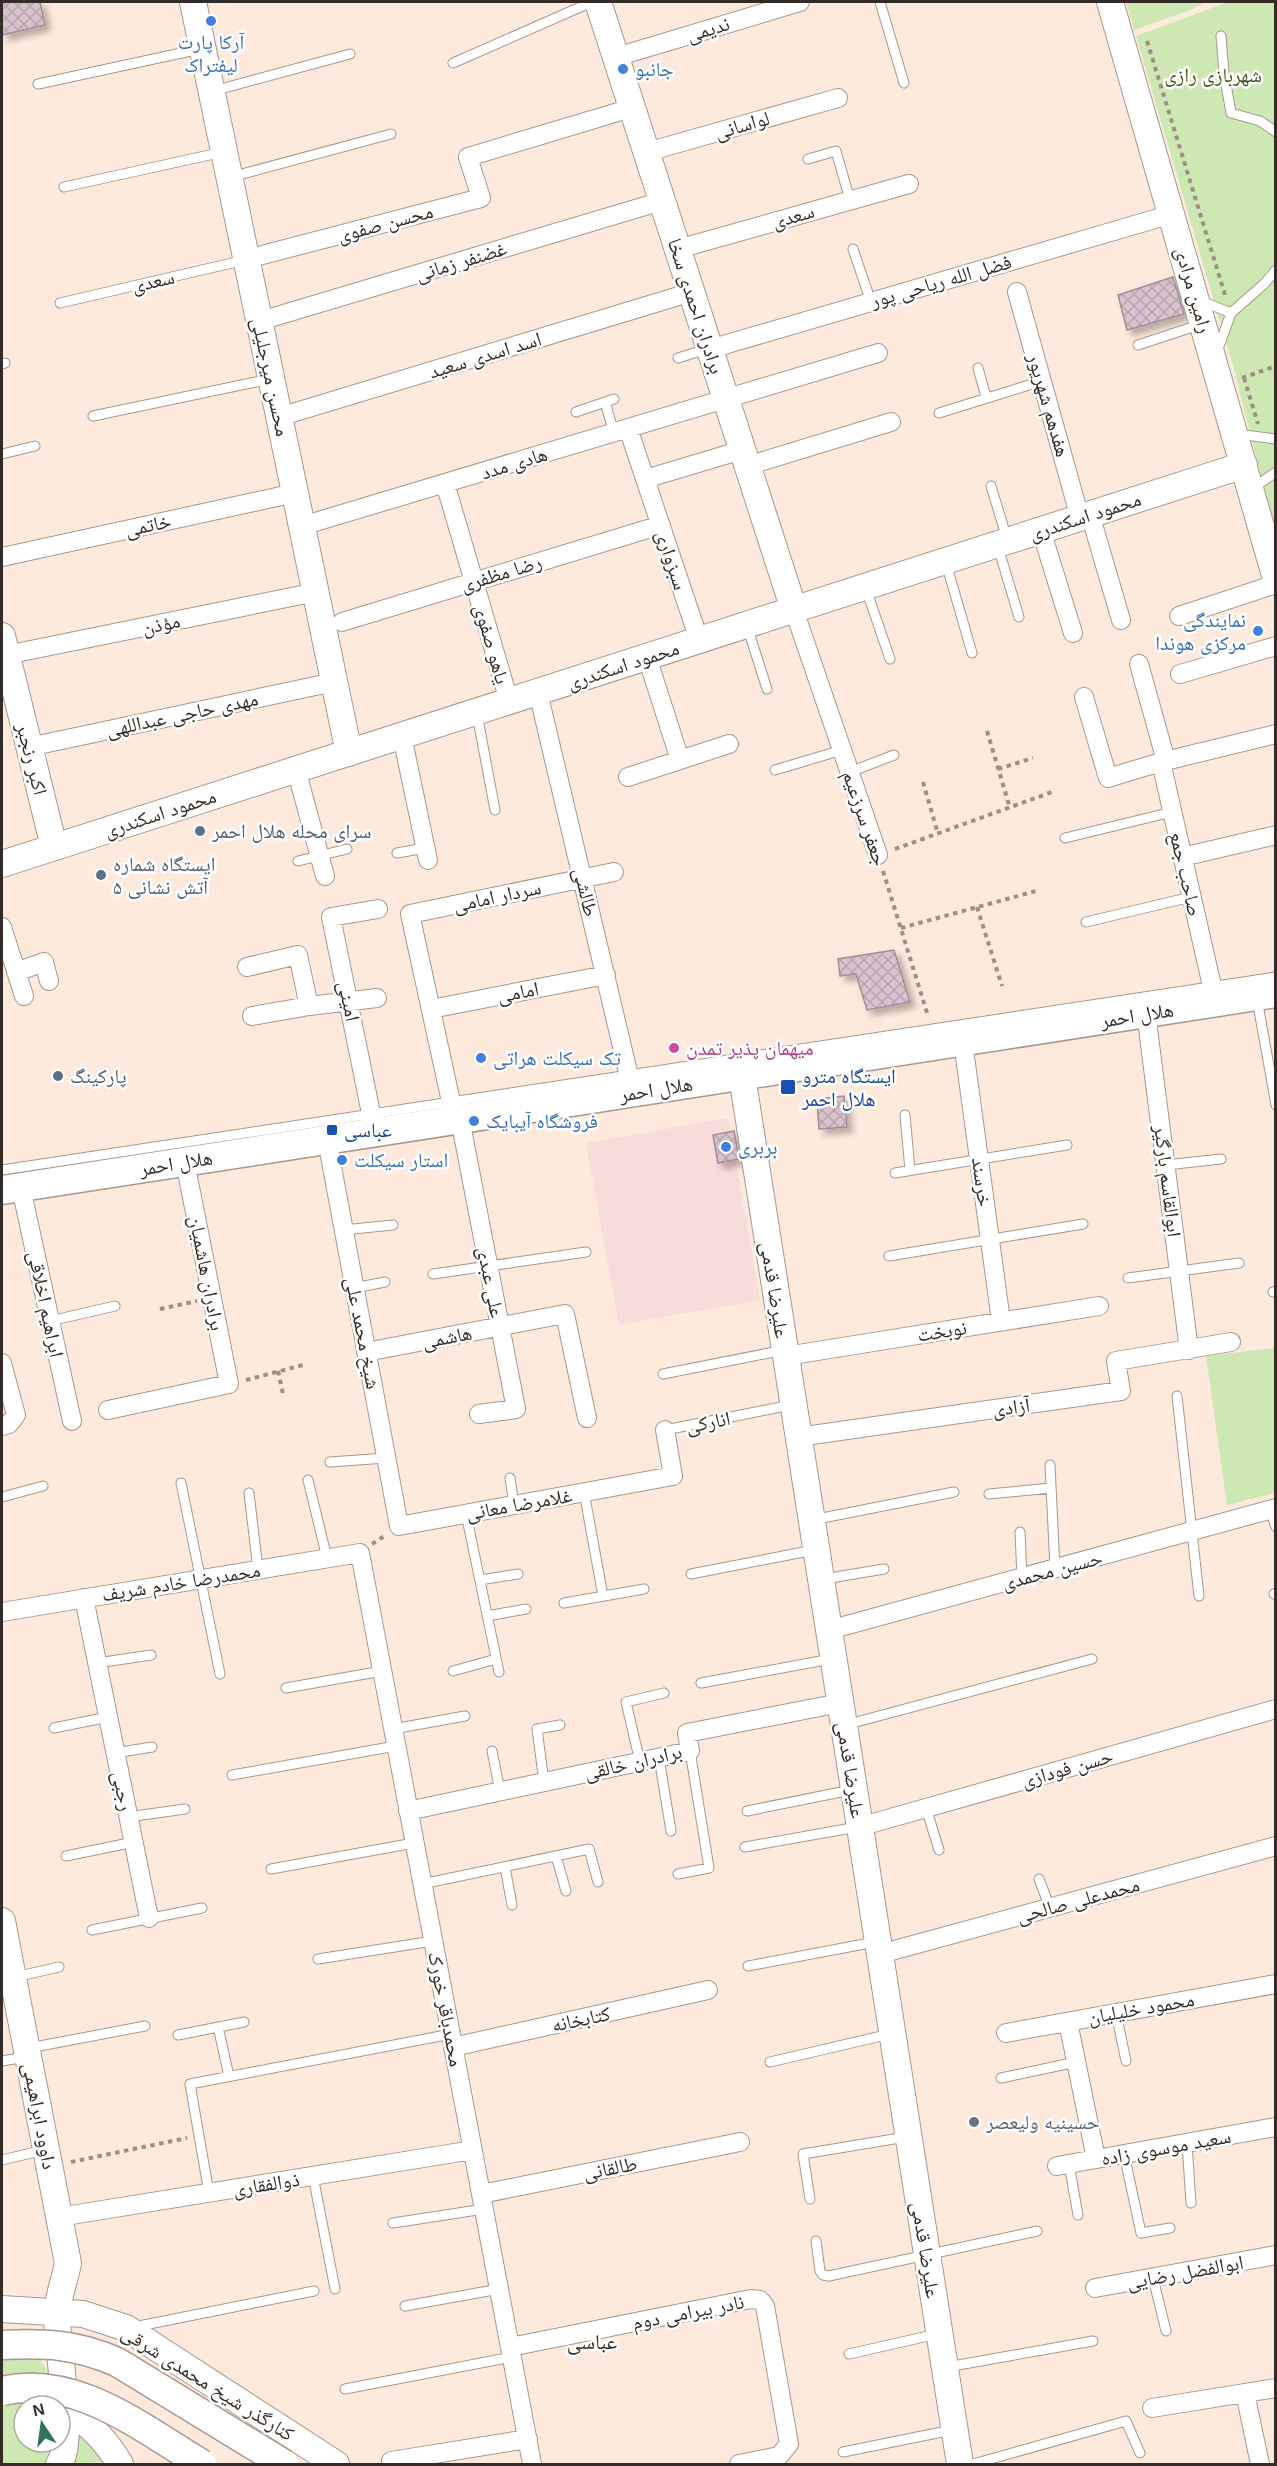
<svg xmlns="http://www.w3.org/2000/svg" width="1277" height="2466" viewBox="0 0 1277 2466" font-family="Helvetica,'Noto Naskh Arabic',sans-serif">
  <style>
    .commercial { fill: #f7dcda }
    .green { fill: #cde8b3 }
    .building { fill: url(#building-cross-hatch); stroke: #a18d97; stroke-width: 1.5; filter: url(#shadow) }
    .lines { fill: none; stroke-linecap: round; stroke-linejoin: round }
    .lane-casing { stroke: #aa978c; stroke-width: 11 }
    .street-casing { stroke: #aa978c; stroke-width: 20 }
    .secondary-casing { stroke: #aa978c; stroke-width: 28 }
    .primary-casing { stroke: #aa978c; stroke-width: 31 }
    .path { stroke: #9d8f86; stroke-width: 4; stroke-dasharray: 4.5 4.5; stroke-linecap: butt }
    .lane { stroke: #fff; stroke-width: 9 }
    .street { stroke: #fff; stroke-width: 18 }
    .secondary { stroke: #fff; stroke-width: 26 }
    .primary { stroke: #fff; stroke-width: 28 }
    .primary-bridge-casing { stroke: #aa978c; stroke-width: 31; stroke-linecap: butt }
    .primary-bridge { stroke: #fff; stroke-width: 28 }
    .shop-dot { fill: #3f7fe0; stroke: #fff; stroke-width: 2 }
    .service-dot { fill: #5c6f8a; stroke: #fff; stroke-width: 2 }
    .hotel-dot { fill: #d1479c; stroke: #fff; stroke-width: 2 }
    .transit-dot { fill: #1a4fb4; stroke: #fff; stroke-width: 2 }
    .worship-dot { fill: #6b7280; stroke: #fff; stroke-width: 2 }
    .labels { text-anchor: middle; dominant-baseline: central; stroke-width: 5; stroke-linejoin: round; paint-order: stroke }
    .street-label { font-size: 20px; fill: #332b27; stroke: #fff }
    .shop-label { font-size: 20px; fill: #366cbe; stroke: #fff; text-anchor: start }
    .park-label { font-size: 20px; fill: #3a5515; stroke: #fff }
    .service-label { font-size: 20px; fill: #4e5e75; stroke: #fff; text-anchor: start }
    .hotel-label { font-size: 20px; fill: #b23c85; stroke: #fff; text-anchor: start }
    .transit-label { font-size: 20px; fill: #164399; stroke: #fff; text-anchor: start }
    .worship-label { font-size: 20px; fill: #5b616d; stroke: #fff; text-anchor: start }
    .neighbourhood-label { font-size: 21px; fill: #332b27; stroke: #fff }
  </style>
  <defs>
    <pattern id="building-cross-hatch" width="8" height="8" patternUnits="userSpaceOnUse" patternTransform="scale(1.5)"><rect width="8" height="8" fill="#d7c1cc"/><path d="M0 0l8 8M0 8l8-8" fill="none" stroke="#b9a6af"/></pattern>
    <filter id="shadow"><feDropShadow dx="5.5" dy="5.5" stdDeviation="3" flood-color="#0004"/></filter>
  </defs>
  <rect width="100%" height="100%" fill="#fee9dd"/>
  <path class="commercial" d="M728,1118l32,182 -141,25 -33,-182z"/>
  <path class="green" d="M1126,2h80l-13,7 -59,21z
    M1228,2h47v532l-41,-165 -98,-333z
    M1275,1348v145l-48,12 -21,-149z
    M39,2357l10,18h-25l-22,3v-17z
    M7,2402h47l1,4h-31v36h36l-10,22h-48v-61z
    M78,2432l33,29 -36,3z"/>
  <path class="building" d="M2,2h38l5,23 -43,10z
    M1173,277l11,37 -57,16 -9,-35z
    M894,950l16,52 -43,8 -11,-36 -16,2 -2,-17z
    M844,1096l3,31 -28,2 -2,-30z
    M734,1131l5,28 -21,4 -5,-28z"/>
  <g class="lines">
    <g class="lane-casing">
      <path id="lane" d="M880,2l24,81
        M1221,36l3,37 7,40 29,8 16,11
        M453,63l139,-61
        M38,84l162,-35
        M213,91l137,-37
        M808,159l28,-8 14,49
        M231,177l160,-43
        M64,187l159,-35
        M853,249l18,53
        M1199,300l32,13 -14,39
        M60,303l185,-43
        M1231,313l33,-29 12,-14
        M1138,345l64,-21
        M678,358l29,-9
        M2,364l3,-1
        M978,368l8,29
        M605,402l9,31
        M576,412l38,-13
        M939,413l103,-32
        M93,416l177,-37
        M1237,434l39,5
        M2,454l33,-8
        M991,486l16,53
        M1253,488l23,-16
        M998,547l21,70
        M946,563l26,90
        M866,589l24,70
        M747,626l20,63
        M477,714l18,96
        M775,770l67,-20
        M850,772l44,-17
        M1065,838l107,-26
        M397,853l28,-5
        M298,861l49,-12
        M1086,922l105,-25
        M1257,999l19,106
        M905,1115l5,55
        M1166,1165l55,-6
        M2,1170l1274,-193
        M895,1173l172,-28
        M343,1230l50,-5
        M889,1256l194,-32
        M433,1274l153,-22
        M1128,1278l111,-15
        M354,1288l31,-6
        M1273,1292l3,-1
        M50,1321l65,-15
        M663,1374l121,-24
        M1177,1396l22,200
        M665,1430l126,-25
        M330,1462l56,-4
        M1050,1465l5,104
        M510,1478l4,27
        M308,1480l19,78
        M181,1483l39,191
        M584,1492l19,104
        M249,1493l9,77
        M989,1494l62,-6
        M2,1497l41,-11
        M1270,1510l6,17
        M466,1514l33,158
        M812,1520l142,-28
        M1020,1532l2,46
        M691,1574l123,-24
        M824,1579l60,-10
        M480,1580l38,-6
        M1274,1594l2,-1
        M564,1603l80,-14
        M487,1616l39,-7
        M97,1663l54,-8
        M453,1671l43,-12
        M701,1683l130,-24
        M286,1688l96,-17
        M845,1725l247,-66
        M54,1728l54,-11
        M393,1729l72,-13
        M492,1751l8,40
        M115,1753l37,-6
        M659,1758l12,73
        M640,1762l-14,-60 38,-9
        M232,1775l164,-29
        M544,1782l-7,-53 23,-4
        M926,1808l13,42
        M747,1811l104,-21
        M128,1817l57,-8
        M745,1847l112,-20
        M66,1856l68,-14
        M556,1856l10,35
        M505,1867l7,38
        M271,1869l143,-26
        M678,1874l31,-6 -19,-117
        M1039,1879l11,29
        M422,1884l167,-35 9,33
        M92,1930l110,-22
        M318,1959l115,-18
        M748,1966l127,-24
        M15,1977l44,-10
        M1116,2013l10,48
        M218,2027l11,49
        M178,2035l66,-13
        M29,2048l116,-22
        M2,2061l24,-4
        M770,2062l120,-28
        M1001,2078l75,-16
        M1187,2143l4,60
        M1124,2154l17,79 29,-5
        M2,2160l42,-10
        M1069,2164l9,51
        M313,2176l22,113
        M209,2193l-19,-109 261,-50
        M810,2199l-7,-45 103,-17
        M393,2223l91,-14
        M816,2241l4,30 3,4 6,1 208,-45
        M1153,2278l13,53
        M405,2306l94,-17
        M134,2327l180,-36
        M849,2354l88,-20
        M947,2367l146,-26
        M345,2389l167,-32
        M843,2452l109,-22
        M973,2464l153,-43 14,32"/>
    </g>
    <g class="street-casing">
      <path id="street" d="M616,57l184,-55
        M647,152l191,-54
        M678,249l231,-65
        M247,259l234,-61 -13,-41 150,-45
        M1017,292l63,226
        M260,321l402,-120
        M710,349l462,-135
        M279,417l413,-125
        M628,428l71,212
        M747,466l144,-44
        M645,479l97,-29
        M445,483l64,218
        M1090,514l31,106
        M302,526l576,-173
        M1041,530l32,103
        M2,557l293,-64
        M794,610l84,245
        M1179,616l97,-32
        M342,622l319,-97
        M6,655l310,-63
        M647,657l33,103
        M1139,664l27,97
        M1180,674l96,-28
        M538,692l95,401
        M1084,697l24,81 53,-16 115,-28
        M402,736l26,124
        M29,747l305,-65
        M1161,762l51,224
        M296,769l29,107
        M628,777l101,-33
        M1182,857l94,-22
        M2,927l22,69
        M247,967l51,-12 11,51 68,-8
        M16,972l28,-10 5,19
        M431,1009l175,-34
        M1146,1013l43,337
        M252,1016l57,-10
        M963,1042l38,279
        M460,1119l56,290 -37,5
        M455,1120l-45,-206 204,-42
        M375,1133l-44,-216 47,-8
        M327,1140l72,386 274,-50 -8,-46
        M21,1188l51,233
        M366,1352l199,-38 22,104
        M786,1356l313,-50
        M108,1410l121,-26 -44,-222
        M2,1426l7,-2 7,-9 -14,-52
        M798,1437l323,-46 -5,-30 115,-19
        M84,1598l65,320
        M2,1612l358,-59 172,911
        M829,1630l447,-122
        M408,1811l282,-60 -3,-18 153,-30
        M859,1827l417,-118
        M880,1954l396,-108
        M1068,2022l28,137
        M1006,2033l270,-49
        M453,2047l255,-57
        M1057,2166l219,-39
        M481,2194l259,-52
        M59,2217l414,-67
        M1095,2288l181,-33
        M510,2347l241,-48 9,1 5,6 24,138 -10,12 -40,8
        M1245,2393l15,71
        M1152,2408l124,-20
        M391,2461l137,-22"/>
    </g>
    <g class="secondary-casing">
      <path id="secondary" d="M193,2l156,751
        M598,2l196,608
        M1110,2l166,577
        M2,636l52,211
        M2,864l1242,-399
        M742,1076l218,1388
        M2,1921l66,342c-3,16 -10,34 -11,50 -1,34 19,128 2,151
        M2,2309l81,5 43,14 210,136
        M64,2408c25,15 41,31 56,56"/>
    </g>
    <g class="primary-casing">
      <path id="primary" d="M2,1190l1274,-197"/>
    </g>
    <path class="path" d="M1147,41l79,257
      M1242,378l34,-12
      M1244,378l14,46
      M987,731l23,77
      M998,769l35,-11
      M923,782l15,52
      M895,849l157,-57
      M883,871l45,145
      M977,907l25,79
      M901,928l135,-37
      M160,1309l37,-8
      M278,1371l5,23
      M246,1380l57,-15
      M372,1544l14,-9
      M71,2162l116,-24"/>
    <use href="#lane" class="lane"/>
    <use href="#street" class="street"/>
    <use href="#secondary" class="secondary"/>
    <use href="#primary" class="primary"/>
    <g class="primary-bridge-casing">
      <path id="primary-bridge" d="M2,2345c43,-2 74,-1 115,17l167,102
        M2,2391c75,-17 139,37 200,73"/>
    </g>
    <use href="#primary-bridge" class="primary-bridge"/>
  </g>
  <g class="shop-dot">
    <circle cx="211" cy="21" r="6"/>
    <circle cx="623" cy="69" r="6"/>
    <circle cx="1258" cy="631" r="6"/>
    <circle cx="481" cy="1058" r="6"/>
    <circle cx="474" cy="1121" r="6"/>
    <circle cx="726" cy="1147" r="6"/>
    <circle cx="342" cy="1160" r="6"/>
  </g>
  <g class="service-dot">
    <circle cx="200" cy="831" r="6"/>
    <circle cx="101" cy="875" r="6"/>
    <circle cx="58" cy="1076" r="6"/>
  </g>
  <circle class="hotel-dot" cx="674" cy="1048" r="6"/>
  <g class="transit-dot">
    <rect x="780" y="1079" width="16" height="16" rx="3"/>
    <rect x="326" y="1124" width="12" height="12" rx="3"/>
  </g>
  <circle class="worship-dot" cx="974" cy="2122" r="6"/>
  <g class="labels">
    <g class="street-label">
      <text transform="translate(708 29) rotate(-17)">ندیمی</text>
      <text transform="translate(742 125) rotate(-16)">لواسانی</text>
      <text transform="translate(793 216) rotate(-16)">سعدی</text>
      <text transform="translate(385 223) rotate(-15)">محسن صفوی</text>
      <text transform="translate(461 261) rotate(-17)">غضنفر زمانی</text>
      <text transform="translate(153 281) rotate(-13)">سعدی</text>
      <text transform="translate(941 281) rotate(-16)">فضل الله ریاحی پور</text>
      <text transform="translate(1194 290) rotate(74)">رامین مرادی</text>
      <text transform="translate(696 306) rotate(72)">برادران احمدی سخا</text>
      <text transform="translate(485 355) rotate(-17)">اسد اسدی سعید</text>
      <text transform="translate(271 377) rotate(78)">محسن میرجلیلی</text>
      <text transform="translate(1049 405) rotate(74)">هفدهم شهریور</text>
      <text transform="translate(514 463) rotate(-17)">هادی مدد</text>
      <text transform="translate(1085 516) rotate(-18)">محمود اسکندری</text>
      <text transform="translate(148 525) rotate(-12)">خاتمی</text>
      <text transform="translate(672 560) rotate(72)">سبزواری</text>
      <text transform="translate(501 573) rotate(-17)">رضا مظفری</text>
      <text transform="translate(161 624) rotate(-12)">مؤذن</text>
      <text transform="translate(492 644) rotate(74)">یاهو صفوی</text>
      <text transform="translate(623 665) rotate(-18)">محمود اسکندری</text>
      <text transform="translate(182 714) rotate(-12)">مهدی حاجی عبداللهی</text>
      <text transform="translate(32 759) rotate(76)">اکبر رنجبر</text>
      <text transform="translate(160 813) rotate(-18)">محمود اسکندری</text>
      <text transform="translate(865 818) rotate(71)">جعفر سرزعیم</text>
      <text transform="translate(1186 874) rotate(77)">صاحب جمع</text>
      <text transform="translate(586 892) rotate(77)">طالشی</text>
      <text transform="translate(497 896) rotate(-12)">سردار امامی</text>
      <text transform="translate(518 992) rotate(-11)">امامی</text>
      <text transform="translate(349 1001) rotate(78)">امینی</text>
      <text transform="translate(1137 1015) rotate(-9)">هلال احمر</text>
      <text transform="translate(656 1089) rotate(-9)">هلال احمر</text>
      <text transform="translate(176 1163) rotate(-9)">هلال احمر</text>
      <text transform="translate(1168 1181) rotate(83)">ابوالقاسم بارگیر</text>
      <text transform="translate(982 1182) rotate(82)">خرسند</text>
      <text transform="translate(207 1273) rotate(79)">برادران هاشمیان</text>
      <text transform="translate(491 1282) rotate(79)">علی عبدی</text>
      <text transform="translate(775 1290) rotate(81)">علیرضا قدمی</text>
      <text transform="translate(46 1304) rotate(78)">ابراهیم اخلاقی</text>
      <text transform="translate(942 1331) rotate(-9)">نوبخت</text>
      <text transform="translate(363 1333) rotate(79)">شیخ محمد علی</text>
      <text transform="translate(447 1337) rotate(-11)">هاشمی</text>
      <text transform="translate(1011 1407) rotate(-8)">آزادی</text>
      <text transform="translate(708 1422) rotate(-11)">انارکی</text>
      <text transform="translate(519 1504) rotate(-10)">غلامرضا معانی</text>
      <text transform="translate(1052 1570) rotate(-15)">حسین محمدی</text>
      <text transform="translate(181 1582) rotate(-9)">محمدرضا خادم شریف</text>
      <text transform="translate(633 1762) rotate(-13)">برادران خالقی</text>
      <text transform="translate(1067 1768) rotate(-16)">حسن فودازی</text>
      <text transform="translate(851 1770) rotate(81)">علیرضا قدمی</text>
      <text transform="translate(123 1791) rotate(79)">رجبی</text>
      <text transform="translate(1078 1900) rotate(-15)">محمدعلی صالحی</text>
      <text transform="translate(1141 2008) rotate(-10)">محمود خلیلیان</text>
      <text transform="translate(446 2009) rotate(79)">محمدباقر خورک</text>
      <text transform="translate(581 2019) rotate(-12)">کتابخانه</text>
      <text transform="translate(40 2116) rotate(79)">داوود ابراهیمی</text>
      <text transform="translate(1166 2147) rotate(-10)">سعید موسوی زاده</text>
      <text transform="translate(610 2168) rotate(-11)">طالقانی</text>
      <text transform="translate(266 2184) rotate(-9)">ذوالفقاری</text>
      <text transform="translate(926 2250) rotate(81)">علیرضا قدمی</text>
      <text transform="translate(1185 2272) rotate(-10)">ابوالفضل رضایی</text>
      <text transform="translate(688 2312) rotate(-11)">نادر بیرامی دوم</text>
      <text transform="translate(208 2383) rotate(32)">کنارگذر شیخ محمدی شرقی</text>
    </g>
    <g class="shop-label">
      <text x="211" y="42" text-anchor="middle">آرکا پارت<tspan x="211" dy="23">لیفتراک</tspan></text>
      <text x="635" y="69">جانبو</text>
      <text x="1246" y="620" text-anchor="end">نمایندگی<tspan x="1246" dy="23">مرکزی هوندا</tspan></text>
      <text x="493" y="1058">تک سیکلت هراتی</text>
      <text x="486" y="1121">فروشگاه آیبایک</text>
      <text x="738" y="1147">بربری</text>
      <text x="354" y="1160">استار سیکلت</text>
    </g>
    <g class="park-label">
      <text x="1213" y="75">شهربازی رازی</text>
    </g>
    <g class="service-label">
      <text x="212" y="831">سرای محله هلال احمر</text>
      <text x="113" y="864">ایستگاه شماره<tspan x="113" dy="23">۵ آتش نشانی</tspan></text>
      <text x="70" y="1076">پارکینگ</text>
    </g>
    <g class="hotel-label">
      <text x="686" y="1048">میهمان پذیر تمدن</text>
    </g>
    <g class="transit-label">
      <text x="802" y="1076">ایستگاه مترو<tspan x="802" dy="23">هلال احمر</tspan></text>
      <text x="344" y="1130">عباسی</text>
    </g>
    <g class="worship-label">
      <text x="986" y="2122">حسینیه ولیعصر</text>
    </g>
    <g class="neighbourhood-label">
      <text x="592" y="2341">عباسی</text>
    </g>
  </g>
  <rect width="1277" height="2466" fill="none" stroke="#332b27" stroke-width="6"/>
  <g transform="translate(42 2424) rotate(347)"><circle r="28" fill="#ffffff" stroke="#adaaa9" stroke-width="1.5"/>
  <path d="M0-4.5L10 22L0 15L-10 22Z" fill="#31715f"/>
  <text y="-9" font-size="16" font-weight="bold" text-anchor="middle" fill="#332b27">N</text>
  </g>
</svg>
